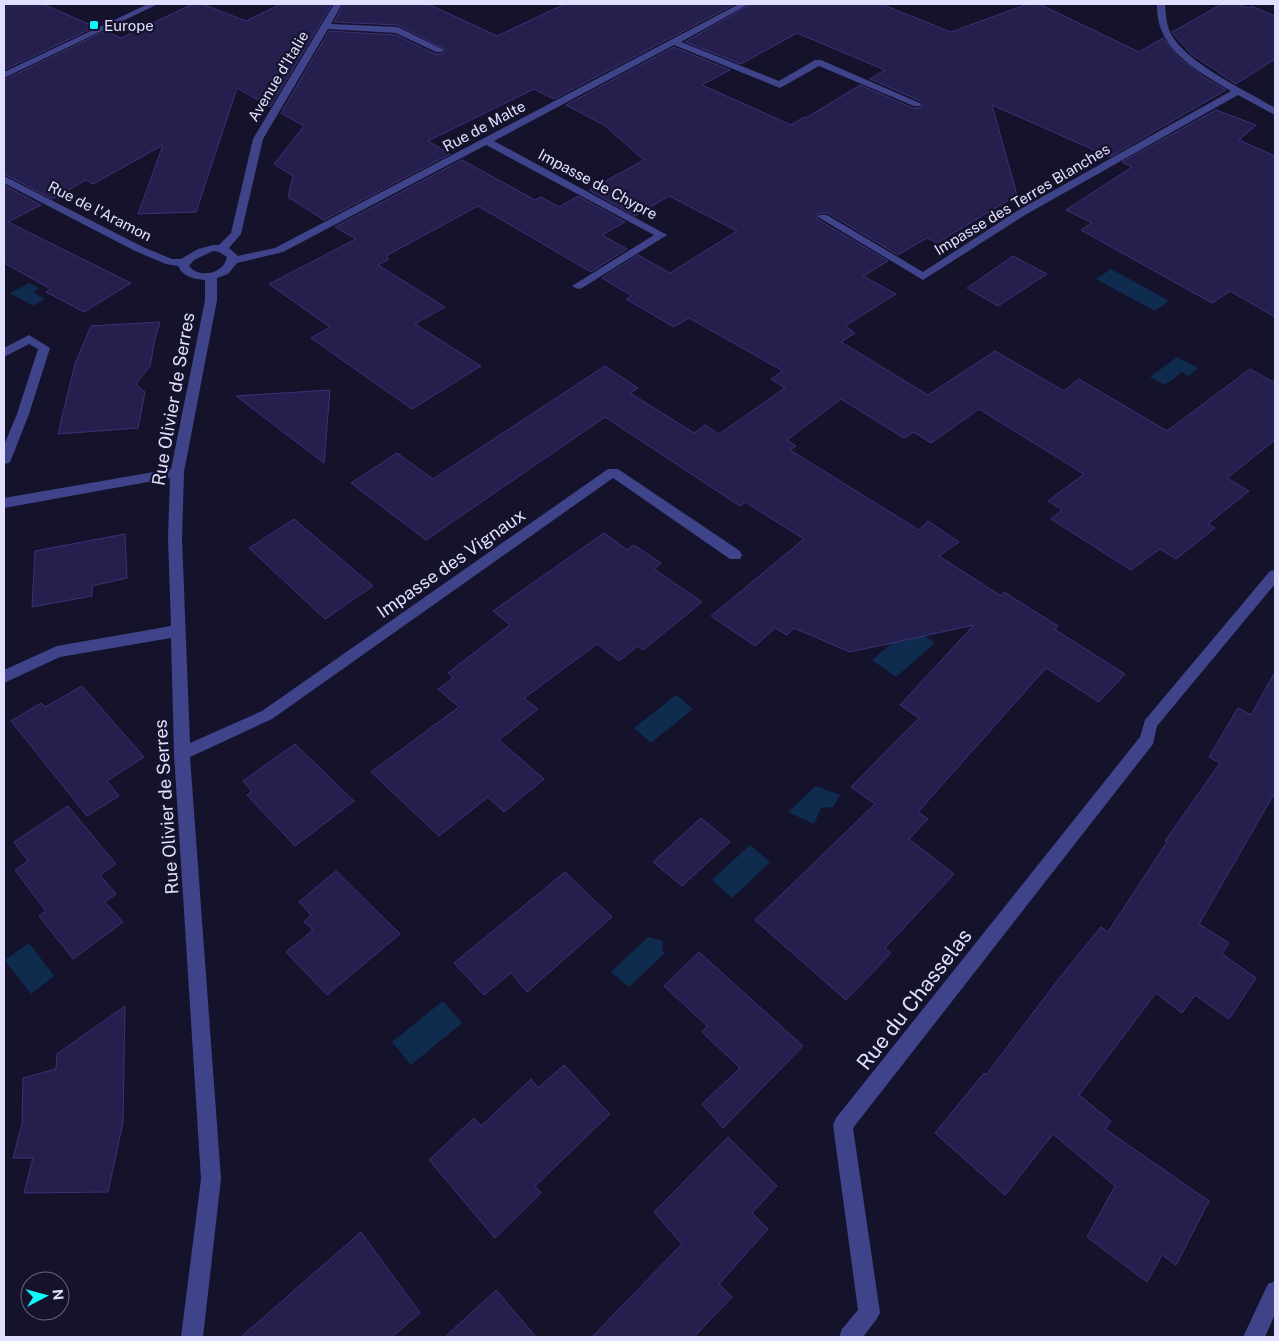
<svg xmlns="http://www.w3.org/2000/svg" width="1279" height="1341" viewBox="0 0 1279 1341" font-family="'Public Sans',sans-serif">
  <style>
    .water { fill: #0f2c4f }
    .building { fill: #241f4d; stroke: #3a3278 }
    .lines { fill: none; stroke-linecap: round; stroke-linejoin: round }
    .minor { fill: #3f438a; fill-rule: evenodd }
    .poi-dot { fill: #10f6f9; stroke: #15132c; stroke-width: 2 }
    .labels { text-anchor: middle; dominant-baseline: central; stroke-width: 4.5; stroke-linejoin: round; paint-order: stroke }
    .far-poi-label { font-size: 15px; fill: #e0dffe; stroke: #15132c; text-anchor: start }
    .far-street-label { font-size: 15px; fill: #e0dffe; stroke: #15132c }
    .street-label { font-size: 18px; fill: #e0dffe; stroke: #15132c }
    .near-street-label { font-size: 21px; fill: #e0dffe; stroke: #15132c }
  </style>
  <rect width="100%" height="100%" fill="#15132c"/>
  <path class="water" d="M1111,269l58,32 -14,10 -59,-32z
    M29,283l10,5 -6,4 12,7 -12,7 -23,-13z
    M1177,357l21,11 -9,8 -7,-4 -17,13 -15,-8z
    M904,621l31,22 -39,34 -24,-17 26,-22z
    M676,695l17,14 -42,34 -17,-15z
    M816,786l24,9 -7,12 -12,1 -7,16 -26,-12z
    M750,845l20,17 -38,36 -20,-18z
    M648,937l15,4 -1,9 3,3 -36,34 -18,-15z
    M29,943l25,33 -23,18 -26,-34z
    M443,1001l19,22 -51,42 -19,-23z"/>
  <path class="building" d="M4,4h39l52,23 -91,43z
    M193,4h9l44,17 35,-17h51l-62,103 -33,-19 -41,124 -58,2 25,-69 -70,39 -7,-4 -34,19 -48,-25v-94l101,-49 16,7z
    M344,4h84l69,32 68,-32h170l-181,95 -20,-10 -106,52 22,13 -126,66 -36,-23 5,-21 -19,-12 30,-38 -23,-13 48,-82 67,4 39,19h7l4,-4 -48,-25 -64,-3z
    M751,4h130l70,28 77,-28h11l100,48 24,-14 16,20 25,19 22,13 -116,67 -118,-52 25,90 -80,48 -10,-5 -29,17 -70,-42 -11,1v5l71,42 -25,15 33,18 -51,32 10,7 -14,9 87,53 67,-44 69,40 15,-12 88,52 83,-62 25,14v57l-48,38 22,13 -41,33 7,4 -39,31 -16,-10 -29,21 -80,-51 11,-9 -14,-9 36,-27 -105,-65 -48,34 -17,-11 -10,6 -63,-39 -54,41 9,6 -6,4 129,80 9,-9 31,21 -20,14 62,40 3,-4 54,34 -4,3 71,45 -26,28 -53,-34 -128,144 10,7 -19,20 45,35 -69,74 6,5 -45,47 -91,-80 120,-116 -24,-17 68,-69 -19,-13 74,-80 -124,27 -56,-24 -7,7 -12,-7 -20,18 -44,-30 93,-77 -59,-37 -5,4 -135,-89 -179,123 -75,-57 46,-30 36,26 172,-113 33,22 -8,5 64,40 11,-8 14,9 66,-46 -14,-9 12,-8 -94,-53 -15,9 -48,-28 6,-3 -30,-18 36,-23 32,18 67,-42 -68,-35 -34,20 -46,-26 55,-30 -40,-35 -38,-20 108,-58 56,23 -28,15 89,40 13,-8 2,1 54,-33 53,23h7l3,-3v-3l-53,-23 15,-9 -88,-37 -56,31 -56,-22z
    M1222,4h15l11,4 3,-2 24,10v43l-39,25 -45,-30 -19,-22z
    M1216,110l40,15 -17,15 36,16v161l-45,-26 -18,12 -131,-73 11,-7 -26,-13 66,-43 -10,-5z
    M462,160l73,40 6,-3 18,10 19,-11 47,26 -23,13 25,14 -36,23 -113,-66 -92,50 3,3 -11,6 67,42 -30,17 66,42 -69,43 -101,-71 19,-11 -61,-43 87,-45 -21,-12z
    M4,185l37,20 -33,17 123,61 -47,29 -38,-20 5,-3 -47,-26z
    M1013,256l34,18 -49,32 -31,-18z
    M160,322l-5,17 -5,27 -14,18 9,8 -7,36 -80,6 17,-70 16,-38z
    M330,390l-6,73 -88,-67z
    M294,519l79,67 -48,33 -76,-71z
    M604,533l23,17 7,-5 27,18 -7,6 48,33 -59,48 -5,-4 -19,15 -22,-17 -73,54 14,11 -39,31 45,39 -40,33 -16,-15 -49,39 -68,-64 88,-65 -21,-18 15,-11 -5,-5 62,-48 -17,-14z
    M125,534l2,44 -35,8v10l-60,11 3,-56z
    M1275,672v120l-76,132 30,19 -7,11 34,24 -27,41 -34,-24 -13,18 -26,-20 -77,102 32,26 -6,8 104,72 -33,64 -14,-10 -15,27 -60,-45 28,-51 -62,-52 -48,61 -70,-62 49,-60 2,2 75,-99 40,-49 7,5 59,-90 -2,-1 55,-78 -11,-6 29,-49 13,7z
    M82,686l62,71 -37,24 12,15 -32,20 -76,-95 30,-18 4,4z
    M295,744l59,57 -59,45 -48,-51 5,-4 -9,-10z
    M68,806l48,58 -16,11 16,19 -11,8 18,20 -50,37 -34,-43 7,-5 -31,-41 13,-9 -14,-19z
    M701,818l29,24 -48,44 -29,-24z
    M336,871l64,63 -73,61 -41,-43 27,-22 -9,-8 7,-7 -12,-13z
    M565,872l47,45 -85,75 -16,-19 -27,22 -30,-32z
    M699,952l104,94 -80,82 -21,-24 38,-36 -38,-36 5,-6 -43,-40z
    M125,1006l-2,116 -15,70 -84,1 9,-35h-20l9,-34 1,-46 33,-9 1,-15z
    M564,1065l46,49 -75,72 6,7 -46,45 -66,-78 45,-42 7,8 50,-47 7,9z
    M728,1137l49,49 -25,27 16,16 -49,55 13,13 -38,40h-102l90,-93 -28,-32z
    M361,1232l59,81 -28,24h-151z
    M496,1290l40,47h-91z"/>
  <g class="lines">
    <path class="minor" d="M148,4h10l-154,74v-6z
      M334,4h8l-11,20 67,3 46,23 -2,2h-6l-40,-19 -68,-4 -65,110 -22,95 -12,14 9,8 37,-8 464,-244h10l-68,38 98,39 36,-21h6l101,44 -2,2h-6l-95,-40 -39,22 -106,-43 -180,96 173,94 -85,53 -4,1 -6,-3 82,-51 -168,-90 -203,107 -46,11 -9,11 -11,4v22l-33,172 -2,66 8,205 72,-32 346,-242h10l122,82 2,4 -2,4h-10l-117,-81 -341,241 -82,38 31,422 -18,158h-22l20,-158 -27,-425 -3,-116 -111,19 -56,26v-13l53,-24 114,-20 -3,-88 2,-60 -166,30v-10l167,-29 34,-169v-20c-11,-1 -22,-3 -27,-14l-12,-2 -31,-13 -131,-68v-7l139,71 29,12h9l17,-10 15,-4h6l12,-12 22,-94zM213,251l6,1 8,5c-3,17 -28,22 -38,9l5,-6z
      M1157,4h8c1,10 1,21 6,30 15,29 76,57 104,74v7l-37,-20 -213,120 -102,65 -105,-63 1,-2h8l96,57 94,-61 214,-120c-34,-20 -76,-42 -74,-87z
      M29,335l21,13 -21,66 -18,46 -2,3 -5,1v-19l13,-31 21,-65 -9,-5 -25,13v-9z
      M1275,570v14l-118,142 -4,18 -300,384 27,185 -4,7 -13,17h-24l3,-8 16,-19 -25,-185 3,-7 304,-381 5,-17 125,-149z
      M1275,1281v33l-10,23h-22l25,-53z"/>
  </g>
  <rect class="poi-dot" x="89" y="20" width="10" height="10" rx="2.5"/>
  <g class="labels">
    <g class="far-poi-label">
      <text x="104" y="25">Europe</text>
    </g>
    <g class="far-street-label">
      <text transform="translate(278 76) rotate(-59)">Avenue d'Italie</text>
      <text transform="translate(484 126) rotate(-28)">Rue de Malte</text>
      <text transform="translate(598 184) rotate(28)">Impasse de Chypre</text>
      <text transform="translate(1022 199) rotate(-31)">Impasse des Terres Blanches</text>
      <text transform="translate(100 211) rotate(27)">Rue de l'Aramon</text>
    </g>
    <g class="street-label">
      <text transform="translate(173 399) rotate(-80)">Rue Olivier de Serres</text>
      <text transform="translate(451 563) rotate(-35)">Impasse des Vignaux</text>
      <text transform="translate(166 807) rotate(-94)">Rue Olivier de Serres</text>
    </g>
    <g class="near-street-label">
      <text transform="translate(914 999) rotate(-52)">Rue du Chasselas</text>
    </g>
  </g>
  <rect width="1279" height="1341" fill="none" stroke="#e0dffe" stroke-width="10"/>
  <g transform="translate(45 1296) rotate(84)"><circle r="24" fill="#15132c" stroke="#666580"/>
  <path d="M0-4L9 19L0 12L-9 19Z" fill="#10f6f9"/>
  <text y="-8" font-size="14" font-weight="bold" text-anchor="middle" fill="#e0dffe">N</text>
  </g>
</svg>
